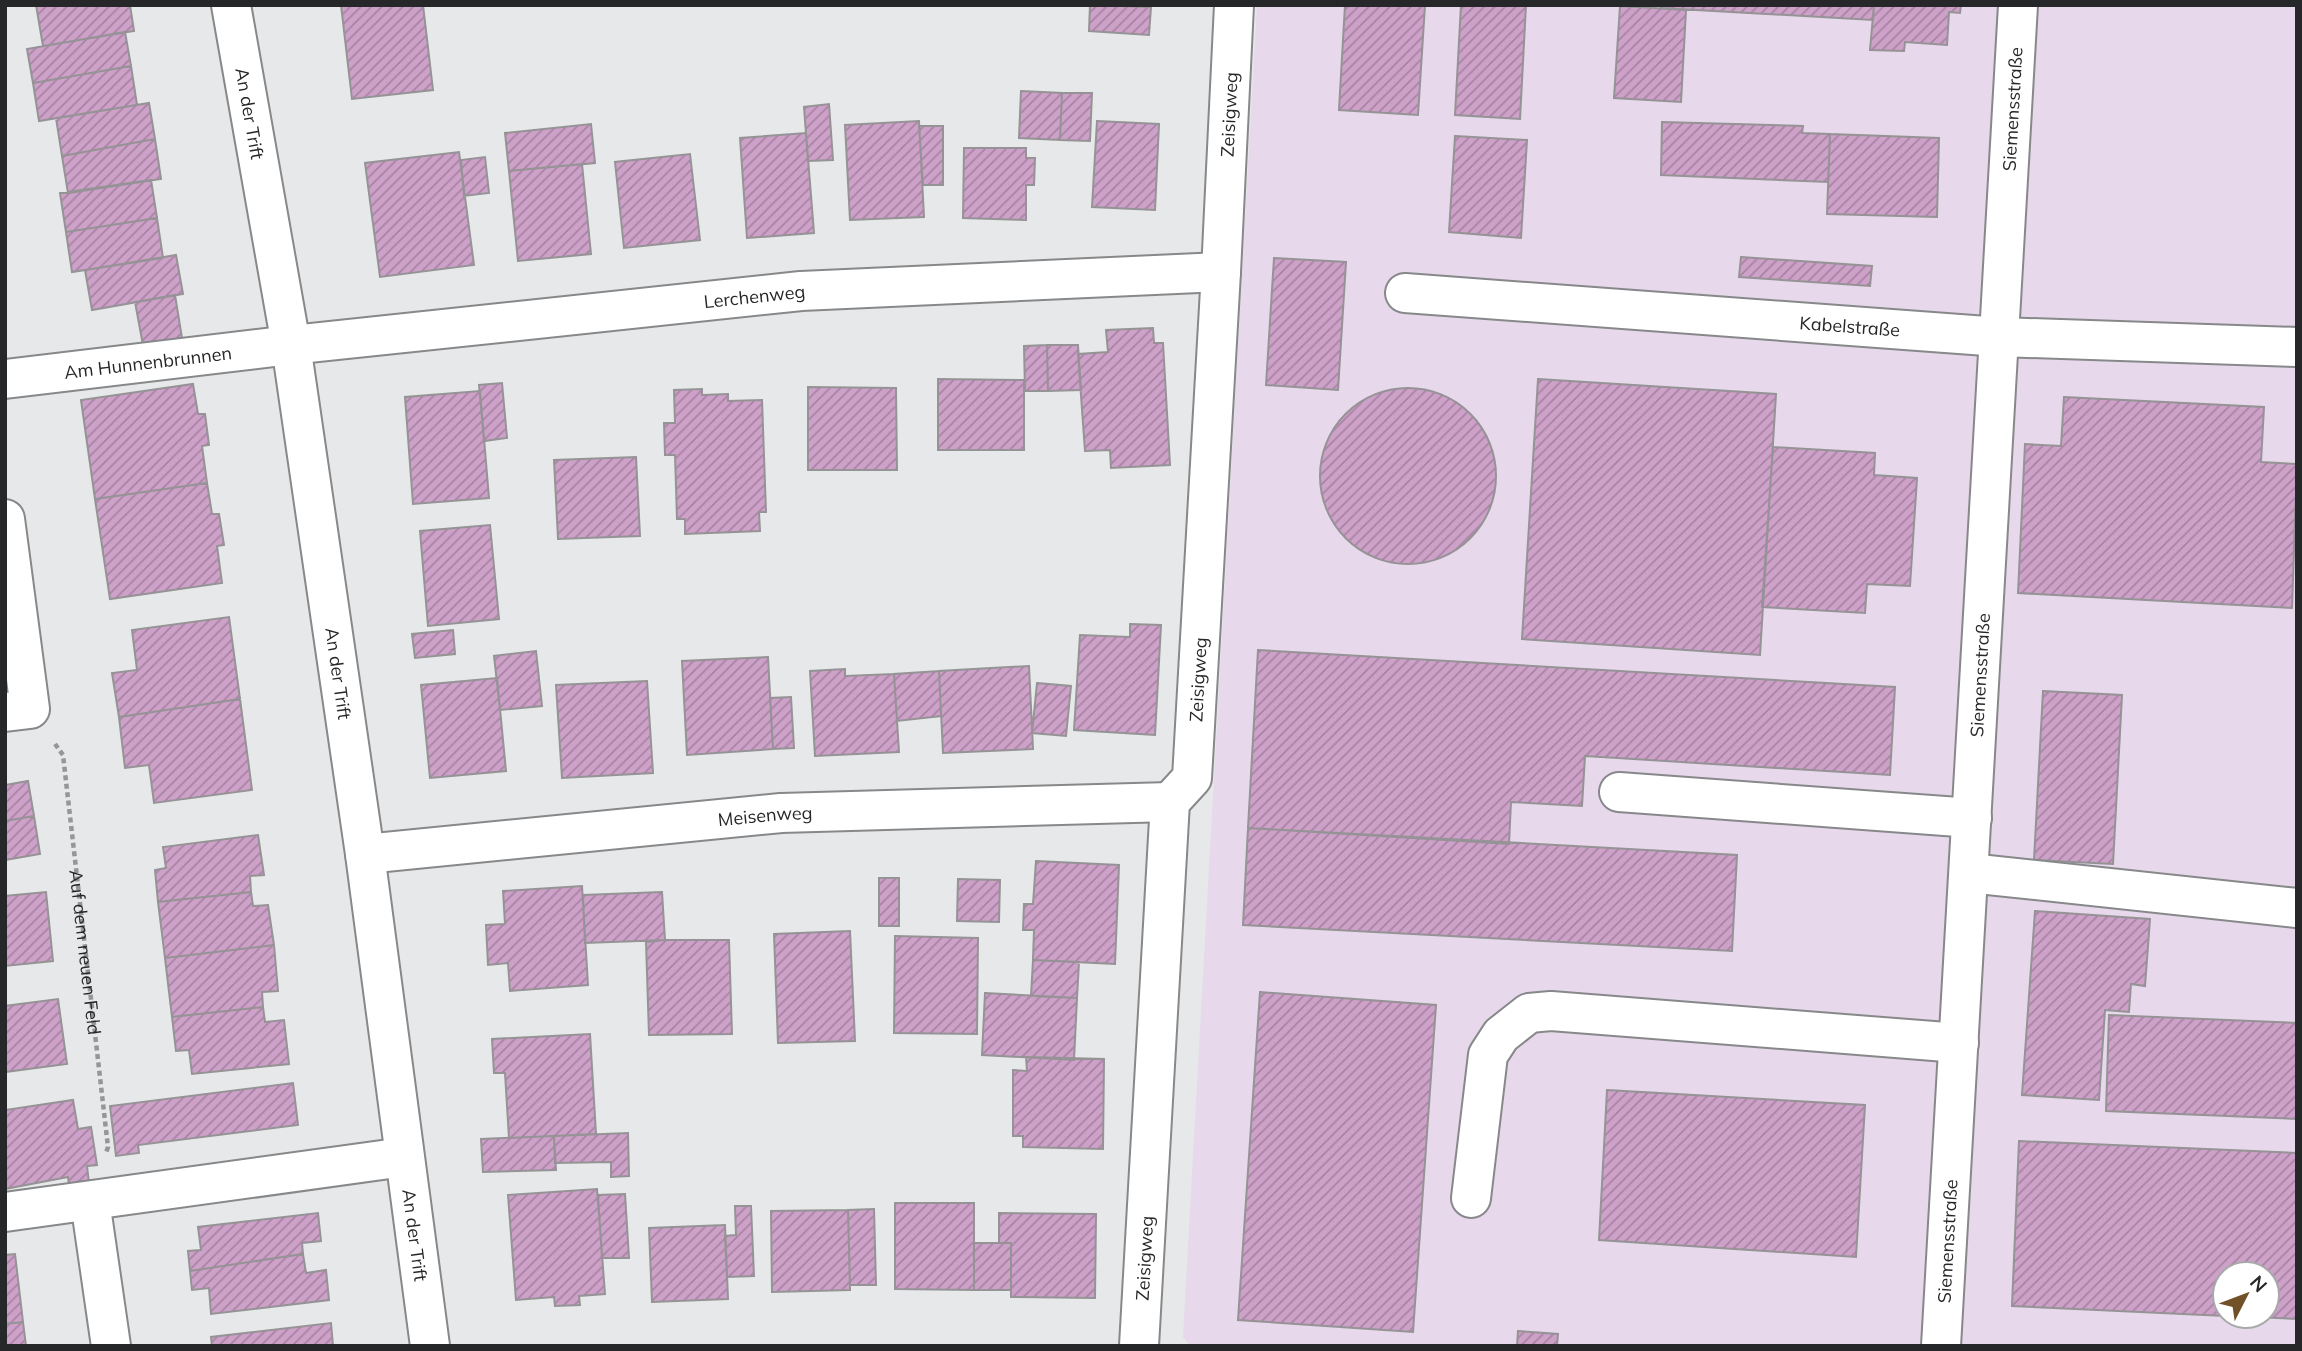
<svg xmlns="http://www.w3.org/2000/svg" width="2302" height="1351" viewBox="0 0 2302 1351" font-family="Mulish,sans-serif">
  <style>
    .commercial { fill: #e7d8eb; fill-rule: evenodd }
    .building { fill: url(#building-hatch); stroke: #959395; stroke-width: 2 }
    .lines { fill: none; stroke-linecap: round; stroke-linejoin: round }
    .minor-casing { stroke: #87888a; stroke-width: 42 }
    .path { stroke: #949697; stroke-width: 4.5; stroke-dasharray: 5 3.5; stroke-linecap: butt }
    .minor { stroke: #fff; stroke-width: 38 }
    .labels { text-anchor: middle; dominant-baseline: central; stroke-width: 5; stroke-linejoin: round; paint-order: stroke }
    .street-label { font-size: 18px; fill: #262728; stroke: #fff }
  </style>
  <defs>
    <pattern id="building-hatch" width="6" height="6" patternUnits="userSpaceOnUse" patternTransform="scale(1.75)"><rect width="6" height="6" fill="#cea1c9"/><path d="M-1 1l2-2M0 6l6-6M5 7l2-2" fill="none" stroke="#a783a3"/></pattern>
  </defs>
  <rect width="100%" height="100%" fill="#e6e8ea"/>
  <path class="commercial" d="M1257,5h1040v1341h-1107l-7,-9zM2225,1274h42v42h-42z"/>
  <path class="building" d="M36,5h94l4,26 -91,15z
    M341,5h82l10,85 -81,9z
    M1090,5l61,2 -2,28 -60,-4z
    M1345,5h80l-7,110 -79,-5z
    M1461,5h65l-6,114 -65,-4z
    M1661,5h213l-1,15 -212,-12z
    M1874,5h87l-1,8 -11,-1 -2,33 -42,-3 -1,9 -34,-1z
    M1620,6l66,4 -5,92 -67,-4z
    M125,32l6,34 -98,17 -6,-34z
    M131,66l6,39 -98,16 -6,-38z
    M1021,91l41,2 -2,47 -41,-2z
    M1062,93h30l-2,48 -30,-1z
    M149,103l6,36 -93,17 -6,-38z
    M829,104l4,56 -25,1 -4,-54z
    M919,121l5,96 -74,3 -5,-95z
    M1097,121l62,3 -4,86 -63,-3z
    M1662,122l141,4 -1,7 28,1 -2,48 -167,-7z
    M591,124l4,39 -86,8 -4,-38z
    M919,126h24v59h-20z
    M806,133l8,100 -67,5 -7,-100z
    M1830,134l109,4 -2,79 -110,-3z
    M1455,136l72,4 -6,98 -72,-6z
    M155,139l6,40 -93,14 -6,-37z
    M964,148h62v10h9l-1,27h-8v35l-63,-2z
    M459,152l15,113 -94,12 -15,-114z
    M690,154l10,86 -76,8 -9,-86z
    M485,157l4,36 -25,3 -3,-36z
    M582,164l9,90 -73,7 -9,-90z
    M151,180l6,38 -91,14 -6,-39z
    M157,218l6,40 -91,14 -6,-40z
    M176,255l7,39 -91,16 -7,-40z
    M1741,257l131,9 -2,20 -131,-9z
    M1274,258l72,4 -8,128 -72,-5z
    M175,295l7,43 -39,7 -8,-43z
    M1153,328l1,15h9l7,122 -59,3 -1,-18 -25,1 -7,-97 30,-2 -2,-22z
    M1047,345h31l3,45 -33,1z
    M1047,345l1,46h-23l-1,-45z
    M938,379l86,1v70h-86z
    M1538,379l238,15 -16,261 -238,-16z
    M502,383l5,55 -23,3 -5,-56z
    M193,384l5,30h7l4,31 -7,1 5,37 -112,16 -14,-99z
    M808,387l88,1 1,82h-89z
    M1320 476a88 88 0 1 1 176 0a88 88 0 1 1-176 0Z
    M702,389v6l26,-1v7l34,-1 4,112h-7l1,19 -75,3v-15h-8l-2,-64h-10l-1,-32h11l-1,-33z
    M480,391l9,107 -76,6 -8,-107z
    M2064,397l200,10 -3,55 36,2 -5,144 -274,-15 7,-149 36,2z
    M1773,447l102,6 -1,22 43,3 -7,108 -43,-2 -2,29 -103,-6z
    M636,457l4,79 -82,3 -4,-79z
    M207,483l5,31h7l5,31 -7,1 5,37 -112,16 -15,-100z
    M490,525l9,94 -71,7 -8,-95z
    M229,617l11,82 -121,18 -7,-44 25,-3 -5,-40z
    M1130,624l31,1 -6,110 -81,-5 6,-95 50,2z
    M453,630l2,24 -40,4 -3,-24z
    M1258,650l637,37 -5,88 -305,-19 -3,50 -71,-4 -2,42 -261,-16z
    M536,651l6,55 -42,4 -6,-54z
    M768,657l5,92 -86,6 -5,-94z
    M1029,666l4,83 -90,4 -4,-82z
    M845,669v7l49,-2 5,78 -84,4 -5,-85z
    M939,671l2,45 -44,5 -3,-47z
    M497,678l9,93 -76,7 -9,-93z
    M647,681l6,92 -91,5 -6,-93z
    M1037,683l34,3 -5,50 -34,-3z
    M2043,691l79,4 -9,169 -79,-4z
    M791,697l3,51 -21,1 -3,-51z
    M240,699l12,91 -98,13 -5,-38 -24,3 -6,-51z
    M28,781l6,35 -29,5v-36z
    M34,816l6,38 -35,6v-39z
    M1248,828l489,27 -5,96 -489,-26z
    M258,835l6,40 -14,1 1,16 -93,10 -3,-32 11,-2 -3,-21z
    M1036,861l83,4 -4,99 -82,-4 1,-30h-11l1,-26h9z
    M879,878h20v48h-20z
    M958,879l42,1 -1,42 -42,-1z
    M582,886l6,99 -78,6 -2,-28 -20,2 -2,-40 19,-1 -2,-33z
    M46,892l7,69 -48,5v-70z
    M251,892l2,14 15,-1 6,40 -109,13 -7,-56z
    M662,892l3,48 -80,3 -2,-48z
    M2035,911l115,8 -5,67 -14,-2 -2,28 -24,-2 -6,90 -77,-5z
    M850,931l5,110 -77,2 -4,-109z
    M895,936l83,2 -1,96 -83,-1z
    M665,940h64l3,94 -83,1 -3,-93z
    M274,945l4,46 -16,1 1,15 -91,10 -7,-59z
    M1033,960l46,2 -2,36 -46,-2z
    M1260,992l176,13 -23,327 -175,-12z
    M985,993l92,5 -3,62 -92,-5z
    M58,999l9,65 -62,8v-66z
    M263,1007l2,15 19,-2 5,44 -97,10 -3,-24 -13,1 -4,-34z
    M2109,1015l188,8v96l-191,-8z
    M590,1034l6,100 -87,4 -4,-65h-11l-2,-34z
    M1026,1057l78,2 -1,90 -80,-2v-11h-10v-66l14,1z
    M293,1083l5,42 -160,20 1,8 -23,3 -6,-50z
    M1607,1090l258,15 -9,152 -257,-17z
    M73,1100l5,29 13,-2 6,38 -10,1 2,17 -20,3 -1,-9 -63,12v-79z
    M628,1133l1,43 -18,1v-15l-56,1 -1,-27z
    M554,1136l2,34 -73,2 -2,-33z
    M2019,1141l278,12v166l-66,-3h36v-42h-42v42l-213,-10z
    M597,1189l8,105 -26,2 1,9 -25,1 -1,-9 -38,3 -8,-105z
    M625,1194l4,64h-27l-4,-63z
    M895,1203h79v87l-79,-1z
    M735,1206h16l3,70 -27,1 -2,-41 11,-1z
    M874,1209l2,76h-26l-2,-75z
    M848,1210l2,80 -78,2 -1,-81z
    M318,1213l3,28 -19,2 1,11 -113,17 -2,-20 13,-1 -3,-23z
    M999,1213l97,1 -1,84 -84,-1v-54h-12z
    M725,1225l3,74 -76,3 -3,-74z
    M974,1243h37v47h-37z
    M15,1254l8,68 -18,2v-69z
    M303,1254l3,19 20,-3 3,30 -118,14 -2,-26 -17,2 -2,-19z
    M23,1322l3,24h-21v-22z
    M331,1323l2,23h-121l-1,-9z
    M1518,1331l40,3 -1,12h-40z"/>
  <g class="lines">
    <g class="minor-casing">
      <g id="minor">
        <path id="s2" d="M231,5l60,340 74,509 65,492"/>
        <path id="s3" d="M1405,293l595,44 297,10"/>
        <path id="s4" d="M5,379l286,-34 510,-54 420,-19"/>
        <path d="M5,519l25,190 -25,3"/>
        <path d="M1619,792l353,26"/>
        <path id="s5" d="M365,854l416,-41 389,-11"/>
        <path d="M1969,873l328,35"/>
        <path d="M1471,1198l17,-143 13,-20 28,-22 22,-2 408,32"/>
        <path d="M90,1201l21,145"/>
        <path d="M5,1212l399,-55"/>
        <path id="s6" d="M1139,1346l31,-544 22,-24 29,-506 13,-267"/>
        <path id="s7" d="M1941,1346l77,-1341"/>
      </g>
    </g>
    <path class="path" id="s1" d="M55,744l8,11 45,392 -2,6"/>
    <use href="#minor" class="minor"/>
  </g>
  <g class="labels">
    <g class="street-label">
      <text stroke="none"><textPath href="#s7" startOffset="1239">Siemensstraße</textPath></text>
      <text stroke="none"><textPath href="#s2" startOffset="110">An der Trift</textPath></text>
      <text stroke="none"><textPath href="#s6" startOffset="1242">Zeisigweg</textPath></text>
      <text stroke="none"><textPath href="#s4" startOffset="754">Lerchenweg</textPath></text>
      <text stroke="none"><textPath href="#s3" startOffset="446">Kabelstraße</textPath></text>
      <text stroke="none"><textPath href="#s4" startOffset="144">Am Hunnenbrunnen</textPath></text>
      <text stroke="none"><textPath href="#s2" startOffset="677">An der Trift</textPath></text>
      <text stroke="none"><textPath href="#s7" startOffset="672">Siemensstraße</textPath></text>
      <text stroke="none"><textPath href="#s6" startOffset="676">Zeisigweg</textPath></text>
      <text stroke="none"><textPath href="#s5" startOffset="402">Meisenweg</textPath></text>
      <text stroke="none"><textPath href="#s1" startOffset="212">Auf dem neuen Feld</textPath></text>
      <text stroke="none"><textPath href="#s2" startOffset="1244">An der Trift</textPath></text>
      <text stroke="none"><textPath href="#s7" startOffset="105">Siemensstraße</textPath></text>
      <text stroke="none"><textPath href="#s6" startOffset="88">Zeisigweg</textPath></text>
    </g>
  </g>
  <rect width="2302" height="1351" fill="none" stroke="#262728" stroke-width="14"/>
  <g transform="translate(2246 1295) rotate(48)"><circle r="33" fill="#ffffff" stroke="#a8a9a9" stroke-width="2"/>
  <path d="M0-5L12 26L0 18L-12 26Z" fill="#715127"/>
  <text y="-10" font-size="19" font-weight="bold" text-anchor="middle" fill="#262728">N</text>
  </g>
</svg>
